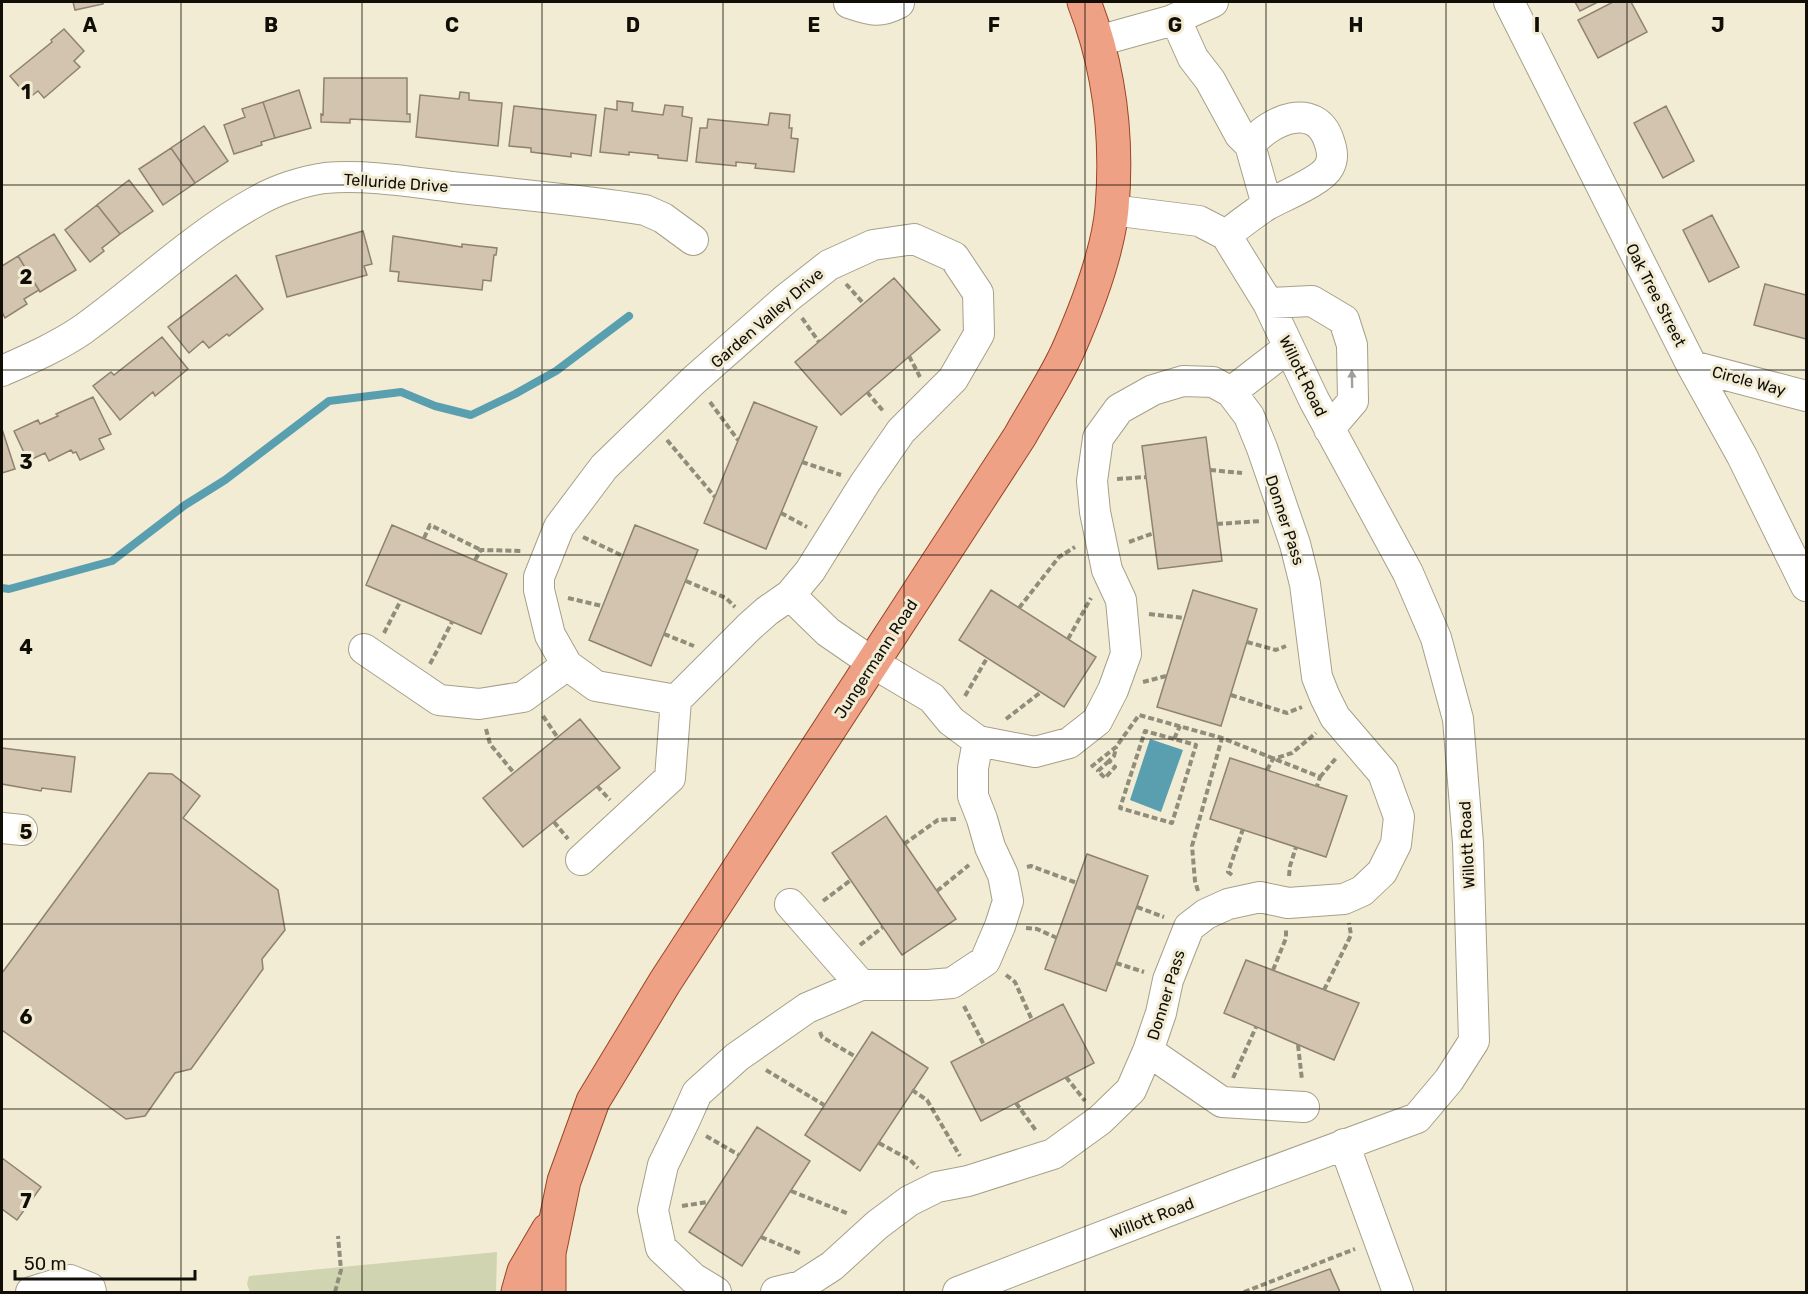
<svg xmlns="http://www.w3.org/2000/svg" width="1808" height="1294" viewBox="0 0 1808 1294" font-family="Rubik,sans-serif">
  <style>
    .green { fill: #d1d4b1 }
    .water { fill: #599fb0 }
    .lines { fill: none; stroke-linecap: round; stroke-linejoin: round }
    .stream { stroke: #599fb0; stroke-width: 8 }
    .building { fill: #d2c4af; stroke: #8f826f; stroke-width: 1.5 }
    .minor-casing { stroke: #a6a089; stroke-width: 32 }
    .major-casing { stroke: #9a4525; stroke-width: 35 }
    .path { stroke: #918d7b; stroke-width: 4; stroke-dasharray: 6 3; stroke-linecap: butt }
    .minor { stroke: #fff; stroke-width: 30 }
    .major { stroke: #efa186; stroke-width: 33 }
    .oneway { fill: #9f9f9b }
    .grid { fill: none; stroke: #100e06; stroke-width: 1.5; stroke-opacity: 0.55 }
    .labels { text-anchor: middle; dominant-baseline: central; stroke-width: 6; stroke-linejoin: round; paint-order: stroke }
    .street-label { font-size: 16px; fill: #100e06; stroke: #f2ecd4 }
    .grid-label { font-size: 20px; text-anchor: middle; font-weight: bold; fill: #100e06; stroke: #f2ecd4; stroke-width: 6; stroke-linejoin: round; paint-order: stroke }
  </style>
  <rect width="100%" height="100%" fill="#f2ecd4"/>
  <path class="green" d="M497,1252l-1,40h-246l-3,-8 2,-8z"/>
  <path class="water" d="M1150,739l33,11 -22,62 -31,-12z"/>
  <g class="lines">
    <path class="stream" d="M2,588l7,1 103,-28 73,-56 40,-25 104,-79 72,-9 34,14 36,9 44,-21 41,-23 73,-55"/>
  </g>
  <path class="building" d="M73,2h30v2l-28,6z
    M1575,2h23l-18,9z
    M1613,2h18l16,30 -49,26 -20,-38z
    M64,29l20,22 -10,10 6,6 -36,31 -6,-7 -9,7 -19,-22 42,-34 -1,-2z
    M324,78h83v36h3v8l-60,-3v4l-29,-1v-8l2,1z
    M299,90l12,38 -36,10 -12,-36z
    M460,92l9,1v7l33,3 -4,43 -82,-9 4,-42 39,4z
    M617,101l16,2 -1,8 31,4 2,-10 18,2 -1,9 10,2 -5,43 -29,-3v-3l-29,-3v3l-29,-3 5,-44 12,2z
    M263,102l12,36 -14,4 1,3 -28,9 -10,-29 21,-8 -3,-8z
    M514,106l82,9 -5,41 -20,-3v4l-40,-5v-4l-22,-2z
    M1666,106l28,55 -31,17 -29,-55z
    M770,113l20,2 -1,13h3l-1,10 7,1 -4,33 -39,-4 1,-4 -20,-2v4l-40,-4 4,-34h7l1,-9 60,6z
    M204,126l24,35 -33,22 -24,-35z
    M171,148l24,35 -32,22 -24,-36z
    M129,180l24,31 -33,23 -23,-29z
    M97,205l23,29 -18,14 2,3 -14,11 -25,-32z
    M1712,215l27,52 -30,15 -26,-52z
    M363,231l9,33 -8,2 3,9 -80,22 -11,-41z
    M54,234l22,36 -36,22 -22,-36z
    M393,236l69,11v-3l35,4 -1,7h-2l-3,26 -8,-1 -1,10 -84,-9 1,-9 -9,-1z
    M18,256l21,34 -15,9 3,5 -22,14 -3,-6v-46z
    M236,275l27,34 -34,27 -2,-2 -18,14 -6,-7 -14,12 -21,-26z
    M894,278l46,52 -99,85 -46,-53z
    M1765,284l41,11v44l-52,-14z
    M162,337l26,32 -33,27 -2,-4 -33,28 -27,-34 18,-14 3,3z
    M93,397l18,37 -12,5 5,10 -24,11 -4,-8 -3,1 -2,-3 -22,11 -4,-8 -17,8 -14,-30 24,-11 2,4 18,-8 -2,-2z
    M754,402l63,25 -51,122 -62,-26z
    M2,429l13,40 -13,4z
    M1206,437l16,124 -64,8 -16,-123z
    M392,525l115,49 -26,60 -115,-49z
    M635,525l63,25 -47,116 -62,-26z
    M991,590l105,67 -32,50 -105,-67z
    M1193,590l64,19 -36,117 -64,-19z
    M580,719l40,49 -97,79 -40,-49z
    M2,748l73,9 -4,35 -29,-4 -1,3 -39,-7z
    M1230,758l117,38 -21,61 -116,-38z
    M149,773l23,1 28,22 -17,22 95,72 7,40 -23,29 1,10 -72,100 -16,4 -30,43 -19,3 -124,-89v-57z
    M886,816l70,103 -54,36 -70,-102z
    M1087,854l61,22 -42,115 -61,-22z
    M1246,960l113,43 -25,57 -110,-47z
    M1063,1004l31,59 -113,58 -30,-59z
    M872,1032l56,36 -68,103 -55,-36z
    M757,1127l53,34 -68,105 -53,-34z
    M2,1158l39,29 -24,33 -15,-11z
    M1330,1269l10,23h-74z"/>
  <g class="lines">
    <g class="minor-casing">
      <path id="minor" d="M1509,2l183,364 50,90 64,130
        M849,3c21,7 29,11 50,0
        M1170,21l43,-19
        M1098,41l72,-20 10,8 13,29 17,22 30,55 10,10
        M1226,235c13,-10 27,-21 41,-30 14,-8 55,-24 62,-38 5,-9 3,-17 0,-26 -13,-41 -60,-21 -79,4l17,60
        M914,239l40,18 24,36 1,41 -26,45 -52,52 -36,52 -55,88 -20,24 -23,16 -18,16 -73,73 -80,-14 -29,-21 -17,-30 -11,-45v-13l20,-50 45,-60 89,-86 94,-83 42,-33 44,-20z
        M1268,303l44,-2 32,19 8,25 1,56 -24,28
        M1692,366l114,30
        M2,371c27,-12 55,-24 80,-41 59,-42 111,-94 175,-129 19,-11 46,-20 68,-23 43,-4 93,5 136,10 61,7 123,12 184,22l18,8 30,22
        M1231,392l58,-45
        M364,649l75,51 40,4 44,-7 44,-32
        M2,828l20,2
        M581,860l89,-82 6,-78
        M790,904l71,81
        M1148,1051l74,51 82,5
        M1344,1144l54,148
        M31,1292l39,-12 20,8 1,4
        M716,1292l-23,-14 -32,-30 -8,-38 10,-45 21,-43 13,-29 40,-36 70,-49 54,-23h67l24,-2 33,-22 15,-35 8,-25 -5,-26 -13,-28 -8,-28 -9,-23v-28l5,-27
        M776,1292l25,-6 31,-20 45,-41 32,-24 28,-14 31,-6 85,-27 47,-34 31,-30 17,-39 13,-38 7,-33 21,-53 17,-13 22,-10 32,-7 28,6 56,-4 18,-8 20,-19 14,-28 3,-27 -16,-44 -48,-56 -10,-20 -8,-20 -12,-93 -10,-40 -33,-96 -13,-32 -18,-24 -18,-10 -30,-1 -30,9 -34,19 -21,29 -6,43 3,31 12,58 14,30 5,54 -13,36 -16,31 -28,22 -34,9 -57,-11 -27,-20 -19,-23 -59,-35 -45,-31 -38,-37
        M958,1292l278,-107 181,-67 32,-38 25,-39 -6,-198 -10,-124 -22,-81 -28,-65 -94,-173 -46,-97 -42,-68 -27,-14 -87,-11"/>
    </g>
    <g class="major-casing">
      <path id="major" d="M518,1292l6,-21 24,-41
        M549,1292v-39l15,-72 29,-80 72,-119 355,-546c16,-29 36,-58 49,-88 18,-41 39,-96 43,-140 6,-72 -2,-139 -28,-206"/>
    </g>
    <path class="path" d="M846,284l18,20
      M802,318l17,24
      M909,356l11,21
      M867,392l17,20
      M710,402l28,38
      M667,440l48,57
      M802,462l39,13
      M1210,470l32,3
      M1117,479l29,-2
      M781,513l26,14
      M1217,524l44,-3
      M583,537l40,19
      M424,538l6,-13 51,25
      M1129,542l25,-9
      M475,560l6,-10 41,1
      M686,581l40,17 9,9
      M568,598l34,8
      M1019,608l40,-51 16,-10
      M1149,614l35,4
      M384,633l17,-33
      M664,634l30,12
      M1068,639l23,-41
      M1247,642l29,8 10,-4
      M430,664l22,-42
      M1143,682l23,-6
      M1231,695l56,18 15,-6
      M965,696l22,-38
      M543,716l15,22
      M1006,719l35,-27
      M486,729l4,15 24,29
      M1174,739l-29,-8 -25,77 52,15 24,-78 -22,-6 6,-13
      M1109,761l-11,10 7,7 10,-11 -6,-6 5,-5 2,-8
      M1091,767l25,-20 23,-32 83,23
      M1267,770l6,-11 19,-6 24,-20
      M1320,777l17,-20
      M597,786l13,14
      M554,822l14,17
      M904,844l34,-24 18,-1
      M1027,867l4,-1 46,17
      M1232,875l-4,-3 15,-43
      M1289,876l1,-10 6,-19
      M937,891l32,-26
      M1198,891l-3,-10 -3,-35 30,-108 98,39 -3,9
      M823,901l28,-21
      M1137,907l27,10
      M1026,928l11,1 20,9
      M860,945l23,-18
      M1116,963l28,9
      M1273,970l13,-32v-10
      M1006,975l9,7 17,38
      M1324,990l27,-55 -2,-12
      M964,1006l20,39
      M820,1032l2,5 34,20
      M1298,1045l4,35
      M766,1070l58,35
      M1066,1077l19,24
      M1233,1078l23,-51
      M912,1090l15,10 33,56
      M1016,1103l21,29
      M706,1136l33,19
      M879,1143l31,17 8,8
      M791,1191l58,23
      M682,1206l26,-4
      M761,1237l41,17
      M335,1292l6,-22 -3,-34
      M1244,1292l111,-43"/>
    <use href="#minor" class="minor"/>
    <use href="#major" class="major"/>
  </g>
  <defs><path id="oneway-solid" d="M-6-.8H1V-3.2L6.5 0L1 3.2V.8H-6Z" transform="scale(1.5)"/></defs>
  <use class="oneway" href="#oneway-solid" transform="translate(1352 379) rotate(-91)"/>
  <path class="grid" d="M181,2v1290M362,2v1290M542,2v1290M723,2v1290M904,2v1290M1085,2v1290M1266,2v1290M1446,2v1290M1627,2v1290M2,185h1804M2,370h1804M2,555h1804M2,739h1804M2,924h1804M2,1109h1804"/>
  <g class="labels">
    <g class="street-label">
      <text transform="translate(396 183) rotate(4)">Telluride Drive</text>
      <text transform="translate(1656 295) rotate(63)">Oak Tree Street</text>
      <text transform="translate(767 318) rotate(-41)">Garden Valley Drive</text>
      <text transform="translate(1303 376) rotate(64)">Willott Road</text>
      <text transform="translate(1749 381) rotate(15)">Circle Way</text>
      <text transform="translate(1285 520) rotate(72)">Donner Pass</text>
      <text transform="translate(876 659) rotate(-57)">Jungermann Road</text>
      <text transform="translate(1467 845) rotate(-93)">Willott Road</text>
      <text transform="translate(1166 995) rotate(-73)">Donner Pass</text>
      <text transform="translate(1152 1218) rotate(-21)">Willott Road</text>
    </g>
  </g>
  <g class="grid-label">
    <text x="90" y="32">A</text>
    <text x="271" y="32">B</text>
    <text x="452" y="32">C</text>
    <text x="633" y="32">D</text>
    <text x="814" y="32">E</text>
    <text x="994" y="32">F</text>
    <text x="1175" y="32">G</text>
    <text x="1356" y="32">H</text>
    <text x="1537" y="32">I</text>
    <text x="1718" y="32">J</text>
    <text x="26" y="99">1</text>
    <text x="26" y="284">2</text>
    <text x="26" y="469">3</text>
    <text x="26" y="654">4</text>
    <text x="26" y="839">5</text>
    <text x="26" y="1024">6</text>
    <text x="26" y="1208">7</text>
  </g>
  <rect width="1808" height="1294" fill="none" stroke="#100e06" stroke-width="6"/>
  <path d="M15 1270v9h180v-9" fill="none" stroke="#100e06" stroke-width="3"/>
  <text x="24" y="1270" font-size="18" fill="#100e06" stroke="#f2ecd4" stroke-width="4.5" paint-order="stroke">50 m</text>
</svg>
